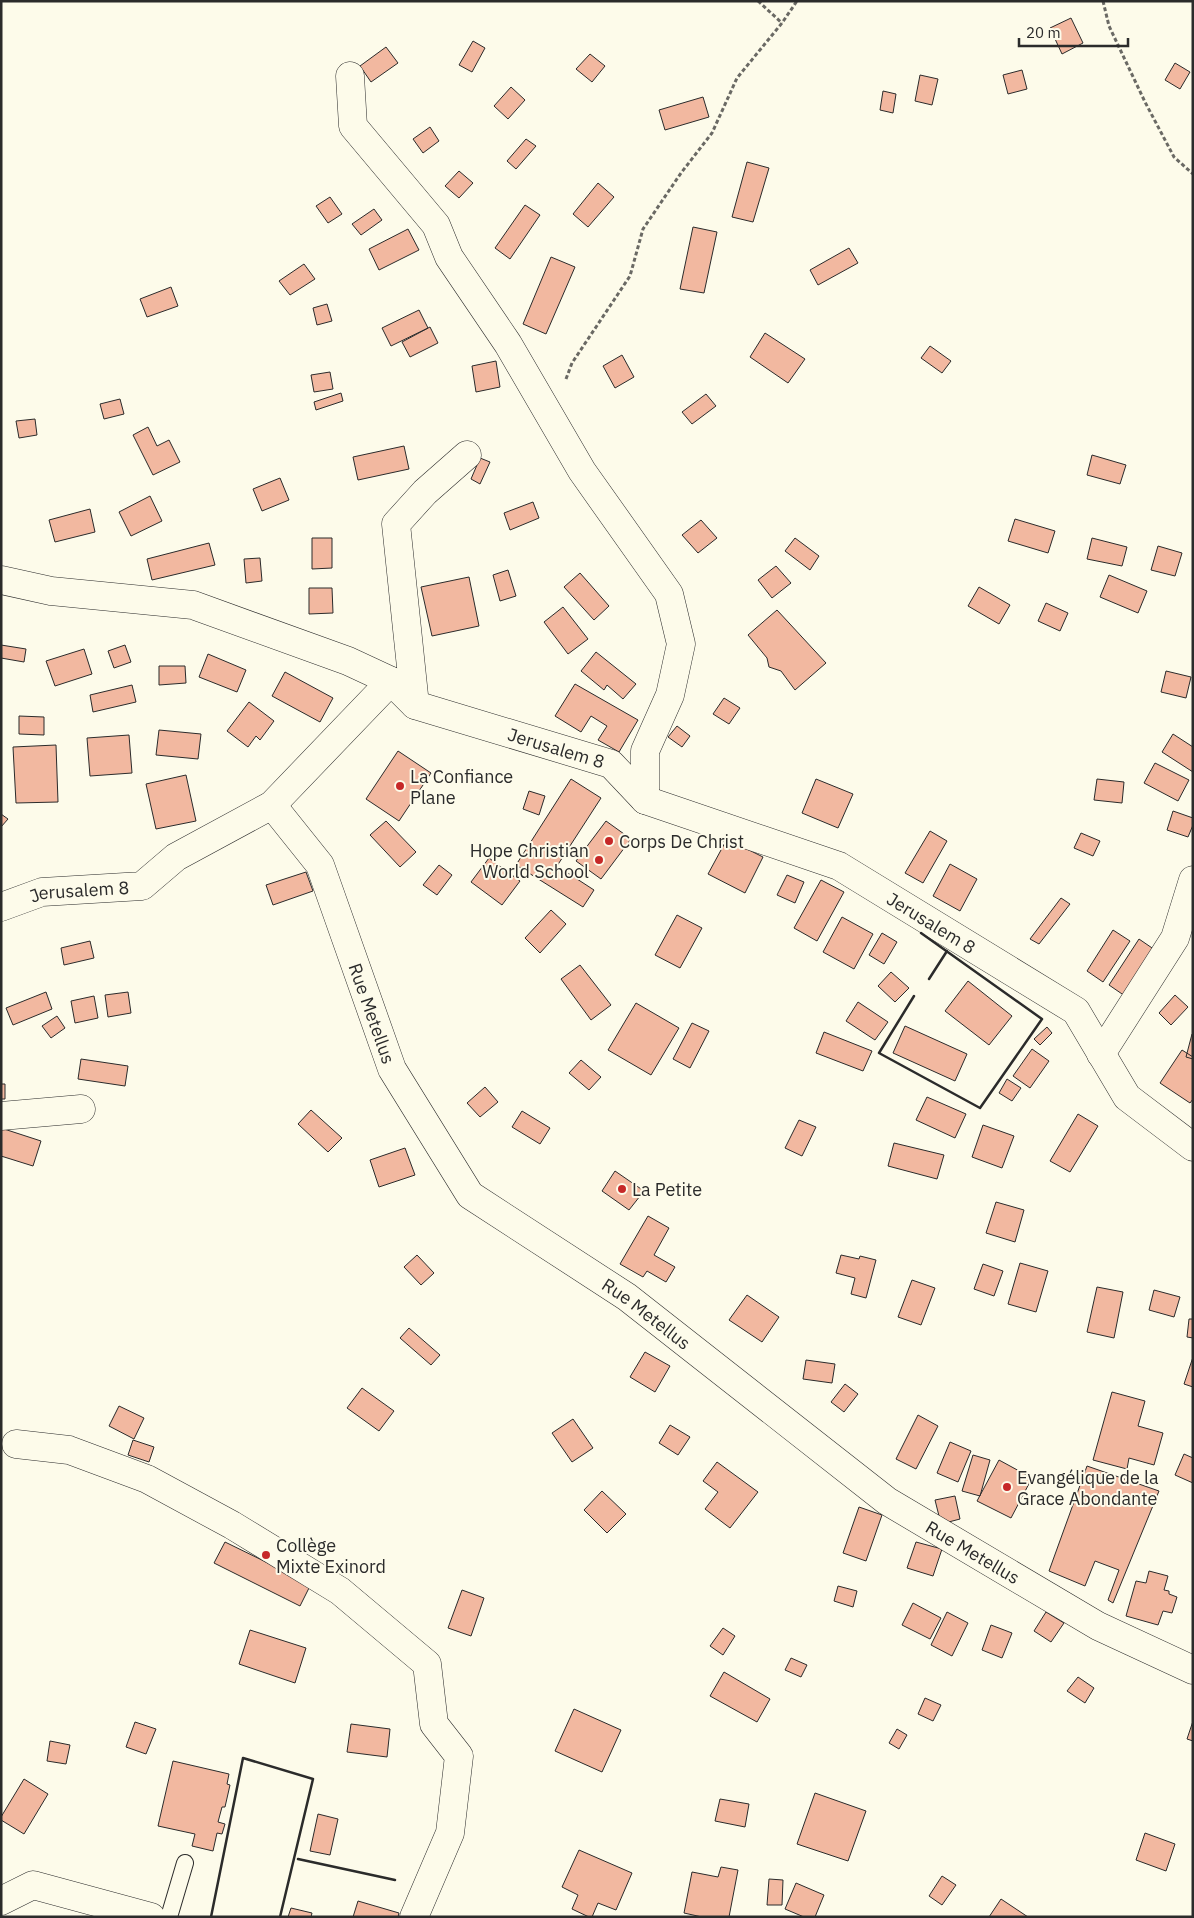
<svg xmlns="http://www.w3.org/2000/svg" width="1194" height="1918" viewBox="0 0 1194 1918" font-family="'IBM Plex Sans',sans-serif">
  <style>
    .building { fill: #f2b8a0; stroke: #2b2b2b }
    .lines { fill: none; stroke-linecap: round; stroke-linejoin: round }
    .lane-casing { stroke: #2b2b2b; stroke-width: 18 }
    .street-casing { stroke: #2b2b2b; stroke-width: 29 }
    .path { stroke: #6a6964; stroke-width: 3; stroke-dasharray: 4 2.5; stroke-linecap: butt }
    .lane { stroke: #fdfbea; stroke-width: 16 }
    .street { stroke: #fdfbea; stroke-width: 28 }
    .wall { stroke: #2b2b2b; stroke-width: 2.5 }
    .poi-dot { fill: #c62828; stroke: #fdfbea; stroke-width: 2 }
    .labels { text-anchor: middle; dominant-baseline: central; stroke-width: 4; stroke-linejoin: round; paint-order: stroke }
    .street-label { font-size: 18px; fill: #2b2b2b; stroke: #fdfbea }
    .poi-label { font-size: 18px; fill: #2b2b2b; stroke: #fdfbea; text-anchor: start }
  </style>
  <rect width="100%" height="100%" fill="#fdfbea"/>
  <path class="building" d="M1071,18l12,25 -21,11 -12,-26z
    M473,41l12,7 -13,24 -13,-7z
    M386,47l12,16 -27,19 -11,-16z
    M590,54l15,12 -13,16 -16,-13z
    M1175,63l15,9 -10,17 -15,-9z
    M1022,70l5,19 -19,5 -5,-19z
    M920,75l18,4 -6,26 -17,-4z
    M511,87l14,13 -17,19 -14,-13z
    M883,91l13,3 -3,19 -13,-3z
    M703,97l6,20 -44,13 -6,-20z
    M430,127l9,14 -16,12 -10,-14z
    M526,139l10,7 -20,23 -9,-8z
    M747,162l22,6 -16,54 -21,-5z
    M459,171l14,12 -14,15 -14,-12z
    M598,183l16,14 -26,30 -15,-13z
    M330,197l12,17 -14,9 -12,-17z
    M525,205l15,10 -30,44 -15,-11z
    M374,209l8,11 -21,15 -9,-11z
    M693,227l24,5 -13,61 -24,-4z
    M408,229l11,21 -40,20 -10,-21z
    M849,248l9,15 -40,22 -8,-15z
    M551,257l24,10 -29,67 -23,-10z
    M304,264l11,15 -25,16 -11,-14z
    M171,287l7,19 -31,11 -7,-18z
    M327,304l5,17 -15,4 -4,-17z
    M419,310l9,18 -37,18 -9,-18z
    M430,327l8,16 -28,14 -8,-15z
    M765,333l40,26 -17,24 -38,-26z
    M930,346l21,15 -9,12 -21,-15z
    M622,355l12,22 -19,11 -12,-22z
    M496,361l4,26 -24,5 -4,-26z
    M330,372l3,17 -19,3 -3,-17z
    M341,393l2,8 -27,9 -2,-8z
    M706,394l10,12 -24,18 -10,-12z
    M120,399l4,15 -20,5 -4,-15z
    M35,419l2,16 -18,3 -3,-17z
    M148,427l9,19 12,-6 11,22 -27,13 -20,-40z
    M404,446l5,23 -51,11 -5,-23z
    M1092,455l34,10 -6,19 -33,-9z
    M480,458l10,4 -10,22 -9,-5z
    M280,478l9,22 -27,11 -9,-22z
    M150,496l12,25 -31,15 -12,-24z
    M533,502l6,16 -29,12 -6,-17z
    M90,509l5,23 -40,10 -6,-22z
    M1015,519l40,12 -7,22 -40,-12z
    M701,520l16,18 -19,15 -16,-18z
    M312,538h20v30l-20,1z
    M795,538l24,18 -9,14 -25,-19z
    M1092,538l35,9 -5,19 -35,-7z
    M209,543l6,22 -63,15 -5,-21z
    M1158,546l24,7 -7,23 -24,-6z
    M260,558l2,23 -16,2 -2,-24z
    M776,566l15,17 -19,15 -14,-18z
    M508,570l8,26 -16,5 -7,-26z
    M580,573l29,33 -15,14 -30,-33z
    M1109,575l38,16 -9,22 -38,-16z
    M469,577l10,49 -47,10 -11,-49z
    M979,587l31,18 -11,19 -31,-18z
    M309,588h23l1,25 -24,1z
    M1046,603l22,10 -8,18 -22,-10z
    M563,607l25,32 -20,15 -24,-32z
    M777,610l49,53 -31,27 -14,-19 -12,-4 -2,-9 -19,-23z
    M1,645l25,4 -2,13 -23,-4z
    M125,645l6,17 -17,6 -6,-17z
    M84,649l8,25 -37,12 -9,-25z
    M596,652l40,32 -13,15 -16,-14 -3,5 -23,-19z
    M208,654l38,16 -9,22 -38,-15z
    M159,666h26l1,17 -27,2z
    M1166,671l25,6 -5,21 -25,-6z
    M285,672l48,26 -13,24 -48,-26z
    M575,684l63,36 -19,32 -21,-12 9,-14 -16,-10 -10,16 -26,-16z
    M132,685l4,17 -43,10 -3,-17z
    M724,698l16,10 -11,16 -16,-10z
    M249,702l25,19 -14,19 -4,-4 -8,11 -21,-16z
    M19,716l25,1v18l-25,-1z
    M677,726l13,10 -8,11 -14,-10z
    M159,730l42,4 -3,25 -42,-4z
    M1173,734l20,13v25l-31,-20z
    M129,735l3,38 -42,3 -3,-38z
    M56,745l2,57 -42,1 -3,-56z
    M398,751l33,22 -32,48 -33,-22z
    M1155,763l34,17 -11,21 -34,-18z
    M186,775l10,46 -40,8 -10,-45z
    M571,779l30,19 -44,68 37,24 -11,17 -67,-42z
    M816,779l37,15 -15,34 -36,-15z
    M1097,779l27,3 -2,21 -28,-3z
    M529,791l16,5 -6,19 -16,-6z
    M1173,811l20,7v7l-5,12 -21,-7z
    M1,814l7,5 -7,8z
    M386,821l30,31 -16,15 -30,-32z
    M606,821l25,18 -30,40 -25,-18z
    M930,831l17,10 -24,42 -18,-10z
    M1081,833l19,8 -7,15 -19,-8z
    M727,839l36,18 -18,36 -37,-19z
    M489,858l31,23 -18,24 -31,-23z
    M950,864l27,15 -17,32 -27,-15z
    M439,865l13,10 -15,20 -14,-10z
    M306,872l7,19 -40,14 -7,-20z
    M787,875l17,7 -9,21 -18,-8z
    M821,880l23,12 -27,49 -23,-13z
    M1061,898l9,6 -31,40 -9,-5z
    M551,910l15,14 -26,29 -15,-15z
    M677,915l25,13 -22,40 -25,-13z
    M842,917l31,17 -19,35 -31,-17z
    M1113,930l17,11 -27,41 -16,-11z
    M882,933l15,9 -13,22 -15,-9z
    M1139,939l16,11 -30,46 -16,-11z
    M90,941l4,17 -30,7 -3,-17z
    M580,965l31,40 -20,15 -30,-41z
    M891,972l18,16 -14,14 -17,-16z
    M968,981l44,35 -23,29 -44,-34z
    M46,992l6,17 -39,16 -7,-17z
    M128,992l3,21 -23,4 -3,-22z
    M1175,995l13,12 -17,18 -12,-12z
    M94,996l4,22 -23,5 -4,-22z
    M858,1002l30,20 -13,18 -29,-19z
    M636,1003l43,25 -28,47 -43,-25z
    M57,1016l8,12 -14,10 -9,-12z
    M692,1023l17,8 -19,37 -17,-9z
    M905,1026l62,28 -12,27 -62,-28z
    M1047,1027l5,6 -12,12 -6,-6z
    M824,1032l48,19 -9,20 -47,-18z
    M1192,1034h1v25l-7,-2z
    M1032,1049l17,12 -19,27 -17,-12z
    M1182,1050l11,7v42l-3,4 -30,-20z
    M81,1059l47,7 -3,20 -47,-7z
    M581,1060l20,17 -12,13 -20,-17z
    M1007,1079l14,9 -9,13 -13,-8z
    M1,1084h4v15h-4z
    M485,1087l13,15 -18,15 -13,-14z
    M927,1097l39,17 -11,24 -39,-18z
    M311,1110l31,28 -14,14 -30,-28z
    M522,1111l28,17 -10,16 -28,-17z
    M1078,1114l20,12 -28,46 -20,-11z
    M799,1120l17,7 -14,29 -17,-8z
    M983,1125l31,11 -12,32 -30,-11z
    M1,1128l40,13 -8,25 -32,-10z
    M894,1143l50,12 -7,24 -49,-13z
    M405,1148l10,27 -36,12 -9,-27z
    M615,1171l29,20 -15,19 -27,-19z
    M996,1202l28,8 -9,32 -29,-9z
    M648,1216l21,12 -15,27 21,12 -9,15 -19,-11 -4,6 -23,-13z
    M417,1255l17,18 -13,12 -17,-18z
    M841,1255l18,4 1,-3 16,4 -10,38 -15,-4 4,-16 -19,-5z
    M1020,1263l28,8 -12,41 -28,-8z
    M983,1264l20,7 -9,25 -20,-7z
    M912,1280l23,8 -14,37 -23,-8z
    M1097,1287l26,5 -9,46 -27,-6z
    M1154,1290l26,7 -6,20 -25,-7z
    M747,1295l32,22 -17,25 -33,-22z
    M1189,1319h4v19l-6,-1z
    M409,1328l31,27 -9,10 -31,-27z
    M645,1352l25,14 -15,26 -25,-15z
    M1193,1357v30l-9,-3z
    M806,1360l29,4 -3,19 -29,-4z
    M845,1384l13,10 -14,18 -13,-10z
    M362,1388l32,23 -15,20 -32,-23z
    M1112,1392l33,9 -7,25 25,7 -9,32 -25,-7 -2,11 -34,-9z
    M119,1406l25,12 -10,21 -25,-13z
    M918,1415l20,11 -22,43 -20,-10z
    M573,1419l20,29 -21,14 -20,-29z
    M670,1425l20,12 -12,18 -19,-12z
    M133,1440l21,7 -5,15 -21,-7z
    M950,1442l21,9 -13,31 -21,-9z
    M1184,1454l9,4v25l-18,-8z
    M973,1455l17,5 -10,36 -18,-5z
    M999,1460l33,18 -21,40 -34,-17z
    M717,1462l41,30 -28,36 -25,-19 13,-17 -15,-11z
    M1087,1466l72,25 -46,112 -5,-3 11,-30 -24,-9 -10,25 -36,-15z
    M602,1491l24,23 -19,19 -23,-23z
    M955,1496l5,23 -19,5 -6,-24z
    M859,1507l23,8 -16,46 -23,-8z
    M225,1542l86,42 -11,22 -86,-43z
    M916,1542l26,7 -9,27 -26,-8z
    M1149,1571l19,5 -4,14 5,1v3l8,3 -5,16 -9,-2 -5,14 -32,-9 10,-35 10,2z
    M838,1586l19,5 -4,16 -19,-6z
    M462,1590l22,8 -13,38 -23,-8z
    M913,1603l28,15 -11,21 -28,-14z
    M947,1612l21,11 -16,33 -21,-11z
    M1046,1612l18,11 -13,19 -17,-11z
    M991,1625l21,8 -10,25 -20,-8z
    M723,1628l12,8 -12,19 -13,-9z
    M250,1630l56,18 -11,35 -56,-19z
    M791,1658l16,7 -6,12 -16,-7z
    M724,1672l46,27 -13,23 -47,-26z
    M1078,1677l16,11 -9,15 -18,-12z
    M925,1698l16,7 -8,16 -15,-7z
    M574,1709l47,21 -19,42 -47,-21z
    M1193,1721v20l-6,-2z
    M135,1722l21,7 -10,25 -20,-7z
    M351,1724l39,5 -3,28 -40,-5z
    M897,1729l10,6 -8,14 -10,-6z
    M50,1741l20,4 -4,19 -19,-3z
    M173,1761l56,13 -2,10 3,1 -5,22h-3l-4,15 7,2 -3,10 -5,-1 -4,18 -21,-5 3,-12 -37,-8z
    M24,1779l24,15 -24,40 -23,-14v-3z
    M815,1793l51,18 -18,50 -51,-17z
    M720,1799l29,5 -4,23 -30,-6z
    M318,1814l20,5 -8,36 -20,-4z
    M1145,1833l30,11 -9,27 -30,-11z
    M579,1850l53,23 -16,37 -18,-7 -6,14h-3l-17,-8 6,-14 -16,-8z
    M721,1867l17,3 -9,47h-27l-18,-4 8,-41 26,5z
    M942,1876l14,9 -14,20 -13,-9z
    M769,1879l14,1 -1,25h-15z
    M796,1883l28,12 -9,22h-11l-19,-8z
    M1001,1899l27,18h-39z
    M358,1901l41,12 -1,4h-45z
    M291,1908l21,5 -1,4h-23z"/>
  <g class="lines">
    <g class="lane-casing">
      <path id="lane" d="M169,1917l16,-54"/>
    </g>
    <g class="street-casing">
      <g id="street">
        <path d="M350,76l3,50 83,99 13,32 59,87 74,127 87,123 12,50 -11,51 -25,56v49"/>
        <path d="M1,580l50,11 142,14 155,56 43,20"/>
        <path d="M415,705l-19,-181 29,-32 42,-37"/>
        <path id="s1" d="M272,805l48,60 72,204 78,126 157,102 260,204 211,125 95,44"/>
        <path id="s2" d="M1,907l41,-15 100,-6 34,-29 96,-52 119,-124 24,24 196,59 34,36 194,66 237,145 51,86 66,50"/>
        <path d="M1101,1054l74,-116 18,-58"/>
        <path d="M1,1116l80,-7"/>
        <path d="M16,1444l53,6 78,29 85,46 108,66 87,73 7,60 25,32 -9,77 -36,84"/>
        <path d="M1,1901l32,-16 118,32"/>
      </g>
    </g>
    <path class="path" d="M758,1l24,22
      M1103,1l6,25 36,76 29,55 19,17
      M566,379l6,-16 58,-87 13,-47 38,-56 31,-40 25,-55 45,-55 15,-22"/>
    <use href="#lane" class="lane"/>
    <use href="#street" class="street"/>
    <path class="wall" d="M929,979l18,-28
      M914,996l-35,57 101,55 62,-89 -121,-86
      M298,1859l97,21
      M211,1917l32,-159 70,21 -33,138"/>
  </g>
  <g class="poi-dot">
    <circle cx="400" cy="786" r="5"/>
    <circle cx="609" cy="841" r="5"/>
    <circle cx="599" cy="860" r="5"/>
    <circle cx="622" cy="1189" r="5"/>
    <circle cx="1007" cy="1487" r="5"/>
    <circle cx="266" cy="1555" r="5"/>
  </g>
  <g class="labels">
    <g class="street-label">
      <text stroke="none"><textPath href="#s2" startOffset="651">Jerusalem 8</textPath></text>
      <text stroke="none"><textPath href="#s2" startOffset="81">Jerusalem 8</textPath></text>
      <text stroke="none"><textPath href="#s2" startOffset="1071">Jerusalem 8</textPath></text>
      <text stroke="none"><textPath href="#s1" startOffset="234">Rue Metellus</textPath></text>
      <text stroke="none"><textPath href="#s1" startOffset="654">Rue Metellus</textPath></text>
      <text stroke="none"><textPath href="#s1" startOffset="1059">Rue Metellus</textPath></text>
    </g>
    <g class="poi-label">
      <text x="410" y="776">La Confiance<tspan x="410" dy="21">Plane</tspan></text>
      <text x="619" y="841">Corps De Christ</text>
      <text x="589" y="850" text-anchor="end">Hope Christian<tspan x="589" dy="21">World School</tspan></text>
      <text x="632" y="1189">La Petite</text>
      <text x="1017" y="1477">Evangélique de la<tspan x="1017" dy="21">Grace Abondante</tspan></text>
      <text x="276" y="1545">Collège<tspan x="276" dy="21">Mixte Exinord</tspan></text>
    </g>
  </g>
  <rect width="1194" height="1918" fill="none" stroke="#2b2b2b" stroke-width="5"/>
  <path d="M1019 38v8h109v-8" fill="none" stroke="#2b2b2b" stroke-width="2.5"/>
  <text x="1026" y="38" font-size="15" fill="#2b2b2b" stroke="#fdfbea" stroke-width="4" paint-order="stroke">20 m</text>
</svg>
